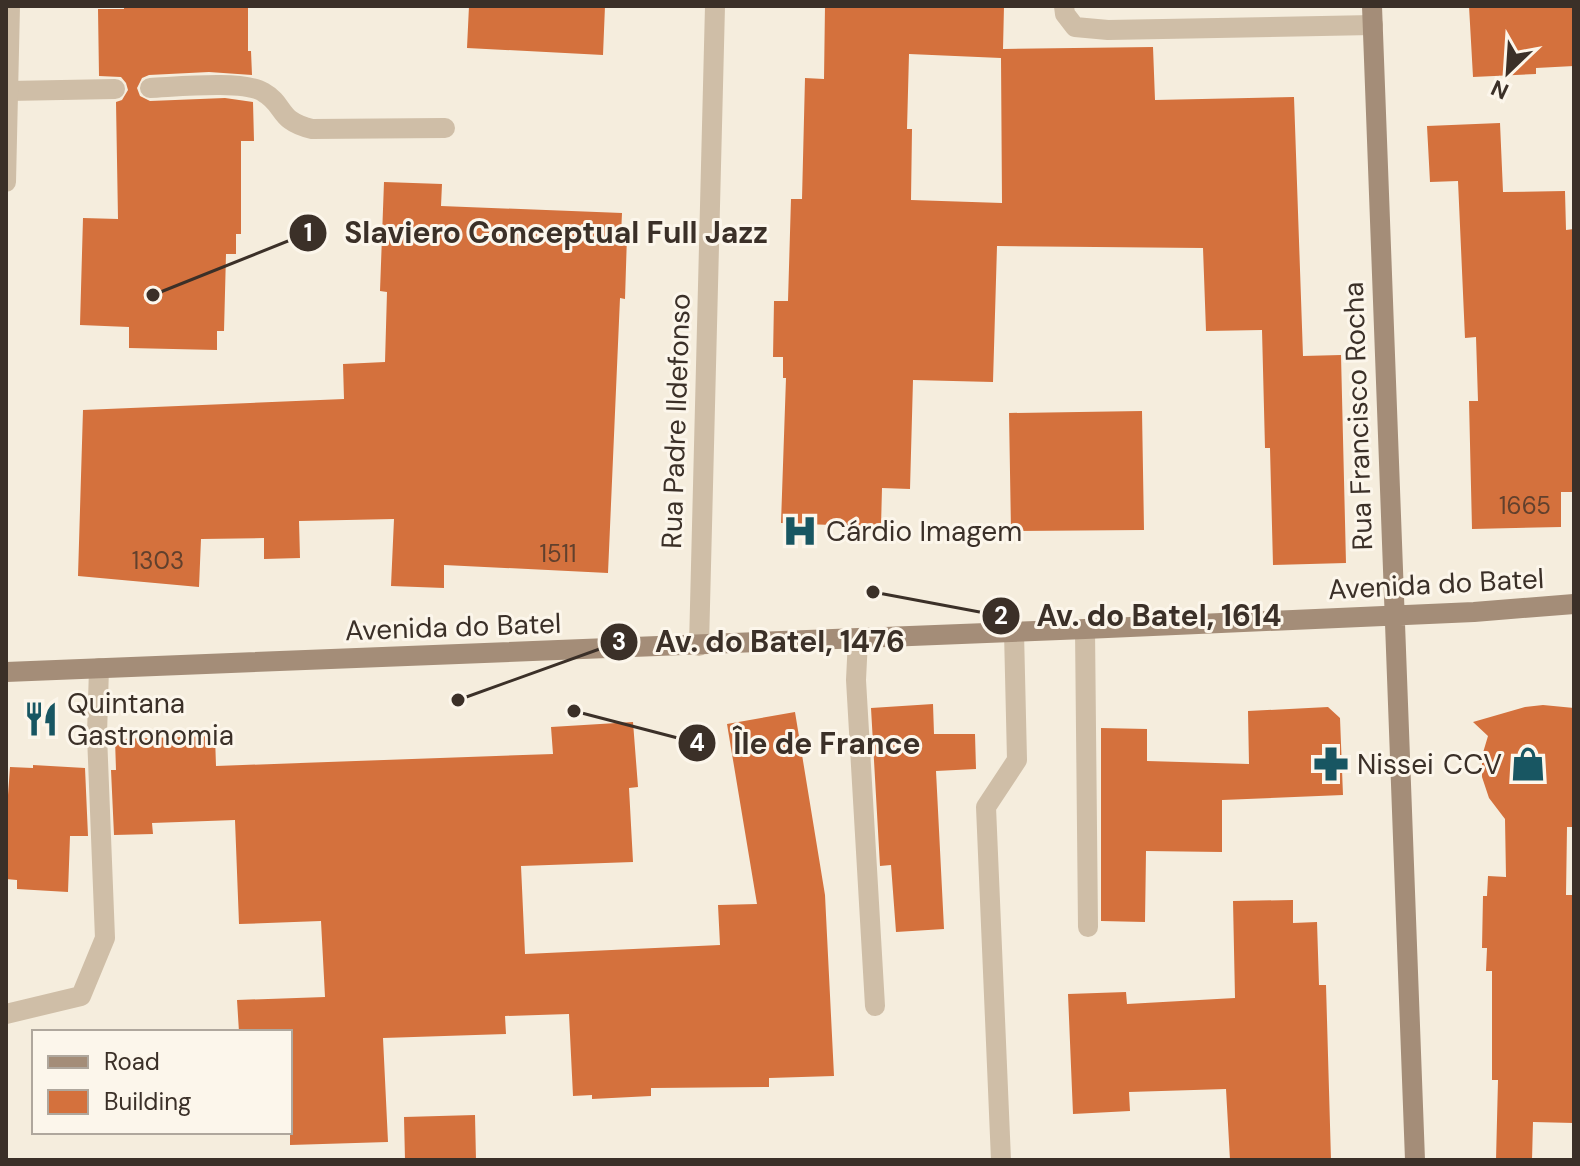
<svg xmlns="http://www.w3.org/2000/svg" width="1580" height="1166" viewBox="0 0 1580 1166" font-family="'DM Sans',sans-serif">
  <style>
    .building { fill: #d4713d; fill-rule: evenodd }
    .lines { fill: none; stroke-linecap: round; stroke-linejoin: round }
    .service { stroke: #cfbea7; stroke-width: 20 }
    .minor { stroke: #cfbea7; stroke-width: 20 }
    .secondary { stroke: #a48d78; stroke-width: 20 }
    .labels { text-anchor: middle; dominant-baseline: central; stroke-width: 6; stroke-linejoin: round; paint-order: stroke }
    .number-label { font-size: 24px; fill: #61402d }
    .street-label { font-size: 28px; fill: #3b3028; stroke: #fcf6eb }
    .poi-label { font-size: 28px; fill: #3b3028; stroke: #fcf6eb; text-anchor: start }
    .leader { fill: none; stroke: #3b3028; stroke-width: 3 }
    .callout-dot { fill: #3b3028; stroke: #fcf6eb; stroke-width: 3 }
    .mark-label { font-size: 24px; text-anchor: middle; font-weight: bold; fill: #fff }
    .callout-label { font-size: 30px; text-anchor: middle; font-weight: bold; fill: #3b3028; stroke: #fcf6eb; stroke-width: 6; stroke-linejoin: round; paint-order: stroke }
  </style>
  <rect width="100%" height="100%" fill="#f5eddd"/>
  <path class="building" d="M124,6l124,1v44h3l1,24 -43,-3 -60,3 -7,3 -5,10 3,8 10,5 75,-3 28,4 1,39h-13v93h-5v20h-10l-2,77h-7v19l-88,-2v-21l-49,-2 3,-107 35,1 -2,-117 6,-2 6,-10 -2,-7 -5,-6 -22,-1 -1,-67h26z
    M469,6h136l-2,49 -136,-7z
    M825,6h179l-1,43 150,-2 2,53 139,-3 9,259 38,-1 5,208 -73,2 -3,-117h-5l-3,-118 -56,1 -3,-83 -206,-2 -4,136 -80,-2 -3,109 -28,-1 -1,39 -100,-4 5,-145h-3v-21h-10l1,-56h14l3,-102h11l3,-121 19,1zM909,54l92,4 1,145 -91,-3 1,-71h-5z
    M1469,6h105v60l-38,2v6l-63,3z
    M1500,123l3,69 62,-1 1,39 8,-1v263h-13v35l-89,2 -3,-128h9l-2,-64 -11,1 -7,-157 -28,1 -3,-56z
    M384,182l58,2 -1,22 181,7 -1,22h6l-2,64 -5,-1 -12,275 -164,-8v23l-53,-2 3,-67 -95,2 1,37 -36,1v-21l-63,1 -2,48 -121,-11 5,-166 261,-11 -1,-35 42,-2 2,-70 -7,-1z
    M1142,411l2,119 -133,1 -2,-118z
    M933,704l1,30h41l1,35 -40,2 8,158 -48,3 -5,-67 -11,1 -9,-158z
    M1543,705l31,3v119h-7l-1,68h8v228l-41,-1 -1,38h-36l2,-80h-6v-109h-6l1,-23h-5l1,-52h4l1,-20 18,1 -1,-58 -16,-21 -7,-21v-21l6,-20 -15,-14 52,-15z
    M1328,707l12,11 3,77 -121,5v52l-76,-1 -1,71 -44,-1v-193l46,1v32l102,3 -1,-53z
    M795,712l30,183 9,181 -65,2v9l-118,1v8l-59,3v-4l-19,1 -4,-82 -64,2 1,18 -123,4 5,104 -98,3v-113h-51l-2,-32 88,-3 -4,-76 -82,3 -4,-104 -83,3 1,11 -39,1 -3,-65h5l-1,-31 100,-3 1,30 337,-12 -2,-27 82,-5 5,65 -9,1 4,74 -112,4 4,88 195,-9 -2,-40 39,-1 -30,-180z
    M33,765l52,3 3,68h-18l-2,56 -51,-3v-9l-11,-1v-56l4,-56 23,1z
    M1293,900v23l24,-1 2,63h7l5,175h-101l-4,-71 -97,3 1,19 -57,3 -5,-120 58,-2 1,12 108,-6 -2,-97z
    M475,1115l1,45h-71l-1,-43z"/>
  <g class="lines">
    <path class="service" d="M1064,6l1,8 10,13 33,3 265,-5
      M150,88c26,-1 93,-8 113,4 23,13 14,29 49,37l133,-1
      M8,91l107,-2
      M1085,629l3,298
      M858,639l-2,41 19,326
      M6,1014l75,-18 24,-58 -8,-203 2,-67
      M1001,1160l-15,-353 31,-47 -3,-128"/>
    <path class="minor" d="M6,182l4,-176
      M699,646l16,-640"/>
    <path class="secondary" d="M1372,6l43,1154
      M6,672l1079,-43 389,-17 100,-8"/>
  </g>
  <defs>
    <g id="hospital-bare" transform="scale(2.76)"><path d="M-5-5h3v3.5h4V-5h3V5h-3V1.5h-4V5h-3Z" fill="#185662" stroke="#fcf6eb" stroke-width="2.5" paint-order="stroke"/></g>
    <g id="restaurant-bare" transform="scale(2.76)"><path d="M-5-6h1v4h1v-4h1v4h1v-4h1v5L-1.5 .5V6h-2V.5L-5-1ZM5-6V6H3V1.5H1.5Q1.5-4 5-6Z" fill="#185662" stroke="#fcf6eb" stroke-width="2.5" paint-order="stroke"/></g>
    <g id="pharmacy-bare" transform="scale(2.76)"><path d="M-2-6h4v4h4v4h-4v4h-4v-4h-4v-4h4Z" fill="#185662" stroke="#fcf6eb" stroke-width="2.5" paint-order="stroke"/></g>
    <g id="shop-bare" transform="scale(2.76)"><path d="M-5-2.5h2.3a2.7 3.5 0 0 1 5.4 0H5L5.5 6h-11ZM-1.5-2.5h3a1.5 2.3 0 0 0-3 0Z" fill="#185662" stroke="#fcf6eb" stroke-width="2.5" paint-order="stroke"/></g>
  </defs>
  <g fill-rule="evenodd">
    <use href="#hospital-bare" x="800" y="531"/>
    <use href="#restaurant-bare" x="41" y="719"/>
    <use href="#pharmacy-bare" x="1331" y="764"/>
    <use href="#shop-bare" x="1528" y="764"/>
  </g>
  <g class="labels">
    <g class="number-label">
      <text x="1525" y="505">1665</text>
      <text x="558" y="553">1511</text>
      <text x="158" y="560">1303</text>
    </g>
    <g class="street-label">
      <text transform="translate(1358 416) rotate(-92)">Rua Francisco Rocha</text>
      <text transform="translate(676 421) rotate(-88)">Rua Padre Ildefonso</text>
      <text transform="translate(1436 584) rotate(-3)">Avenida do Batel</text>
      <text transform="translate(453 627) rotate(-2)">Avenida do Batel</text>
    </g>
    <g class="poi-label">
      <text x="826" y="531">Cárdio Imagem</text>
      <text x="67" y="703">Quintana<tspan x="67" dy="32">Gastronomia</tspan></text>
      <text x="1357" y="764">Nissei</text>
      <text x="1502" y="764" text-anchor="end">CCV</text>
    </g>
  </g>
  <path class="leader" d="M153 295L308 233M873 592L1001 616M458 700L619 642M574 711L697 743"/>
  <g class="callout-dot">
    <circle cx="153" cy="295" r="8"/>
    <circle cx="873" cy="592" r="8"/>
    <circle cx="458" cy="700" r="8"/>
    <circle cx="574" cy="711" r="8"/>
    <circle cx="308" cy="233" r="20"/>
    <circle cx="1001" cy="616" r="20"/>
    <circle cx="619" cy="642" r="20"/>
    <circle cx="697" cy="743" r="20"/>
  </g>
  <g class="mark-label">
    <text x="308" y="241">1</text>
    <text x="1001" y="624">2</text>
    <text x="619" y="650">3</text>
    <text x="697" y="751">4</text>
  </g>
  <g class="callout-label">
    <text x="556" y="243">Slaviero Conceptual Full Jazz</text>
    <text x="1159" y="626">Av. do Batel, 1614</text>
    <text x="780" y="652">Av. do Batel, 1476</text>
    <text x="827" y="754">Île de France</text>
  </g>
  <rect width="1580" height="1166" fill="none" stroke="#3b3028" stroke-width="16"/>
  <rect x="32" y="1030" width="260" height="104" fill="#fcf6eb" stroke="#afa79d" stroke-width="2"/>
  <rect x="48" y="1056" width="40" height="12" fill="#a48d78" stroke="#afa79d" stroke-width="2"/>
  <text x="104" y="1070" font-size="24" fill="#3b3028">Road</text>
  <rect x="48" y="1090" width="40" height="24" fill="#d4713d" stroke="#afa79d" stroke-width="2"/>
  <text x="104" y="1110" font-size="24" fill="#3b3028">Building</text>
  <g transform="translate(1508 72) rotate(205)" stroke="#fcf6eb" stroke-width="6" paint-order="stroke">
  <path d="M0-6L14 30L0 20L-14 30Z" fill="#3b3028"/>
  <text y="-12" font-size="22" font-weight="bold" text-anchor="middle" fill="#3b3028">N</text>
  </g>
</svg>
